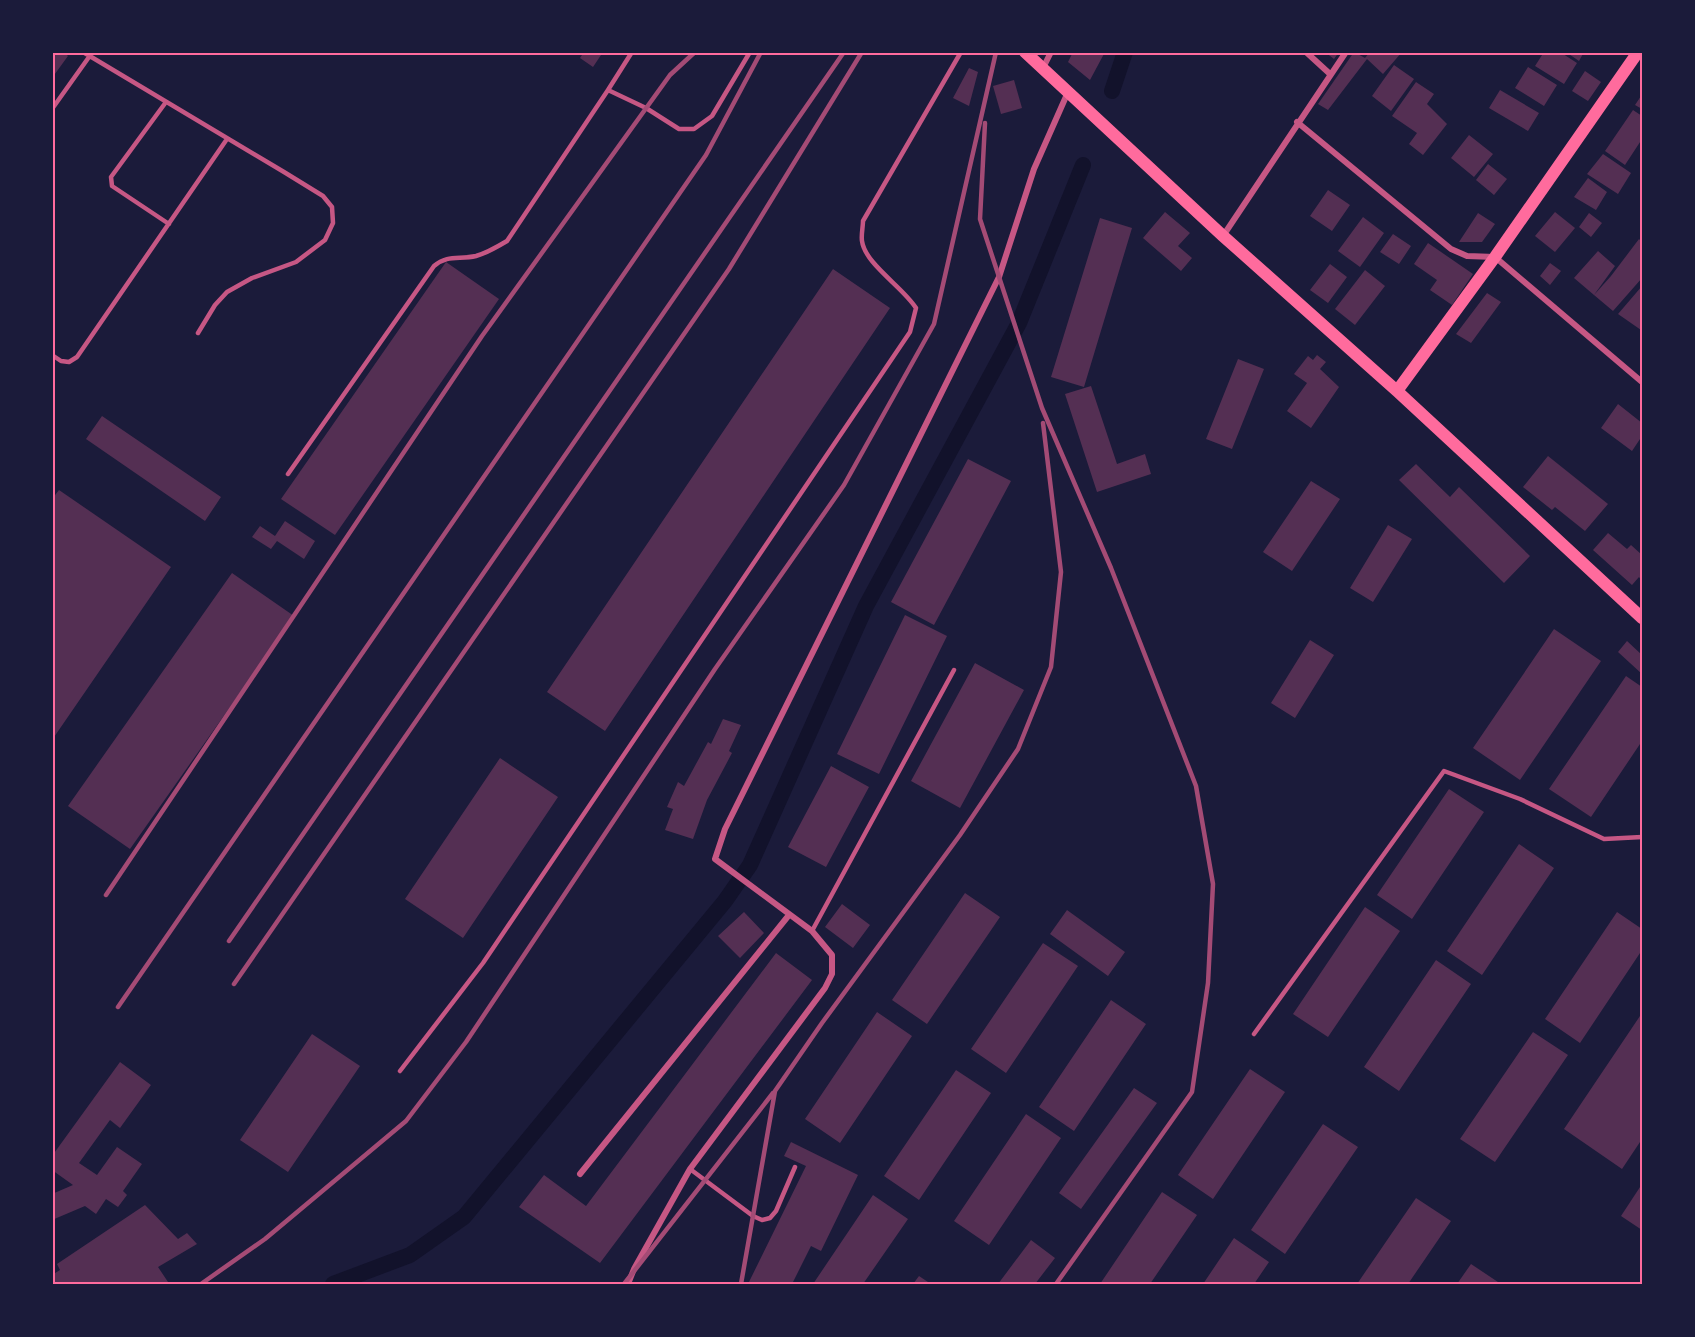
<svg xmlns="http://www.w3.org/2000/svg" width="1695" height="1337" viewBox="0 0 1695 1337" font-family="'Open Sans',sans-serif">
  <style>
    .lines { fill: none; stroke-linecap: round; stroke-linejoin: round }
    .canal { stroke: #12122b; stroke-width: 16 }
    .building { fill: #542f53 }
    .service { stroke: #c65784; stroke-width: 4.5 }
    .minor { stroke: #c65784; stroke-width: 6 }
    .secondary { stroke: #ff6b9d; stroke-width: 12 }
    .rail { stroke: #a44b75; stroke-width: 4.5 }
    .neatline { fill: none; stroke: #ff6b9d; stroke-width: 2 }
  </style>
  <rect width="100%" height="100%" fill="#1b1b3a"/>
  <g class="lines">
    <path class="canal" d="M1112,91l13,-39
      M333,1284l77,-29 54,-38 261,-316 25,-36 116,-259 153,-283 64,-158"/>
  </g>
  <path class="building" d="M52,52h11l5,4 -16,22z
    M584,52h19l-10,15 -13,-9z
    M1073,52h32l-15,28 -22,-18z
    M1325,52h14l-5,7z
    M1354,52l11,6 5,-6h32l-19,22 -16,-15 -39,51 -10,-6z
    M1544,52h16l17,11 -13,21 -29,-18z
    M1566,52h18l-5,9z
    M1394,65l20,14 -23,32 -19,-15z
    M1528,67l29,18 -13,21 -29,-18z
    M969,68l9,4 -9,34 -16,-8z
    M1585,71l16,11 -13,19 -16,-10z
    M1014,80l8,28 -21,6 -8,-28z
    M1416,82l18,12 -7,10 20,20 -24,31 -14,-11 8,-11 -25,-17z
    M1500,90l39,23 -11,18 -39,-23z
    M1641,96h1v13l-7,-4z
    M1633,110l9,6v23l-17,26 -20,-14z
    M1469,135l24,19 -19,23 -23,-19z
    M1603,154l28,19 -13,21 -31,-20z
    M1488,164l19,15 -13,16 -18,-15z
    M1588,178l19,14 -11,18 -22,-13z
    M1328,190l22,15 -18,26 -22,-15z
    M1165,212l25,21 -12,13 14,12 -11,13 -38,-33z
    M1555,212l20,16 -20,24 -20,-16z
    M1478,213l17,11 -13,18h-23z
    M1589,213l13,10 -11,14 -12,-10z
    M1363,217l21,16 -24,34 -22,-16z
    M1100,218l32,10 -48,159 -33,-10z
    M1393,234l18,12 -12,18 -19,-12z
    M1639,239l3,3v36l-29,33 -19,-16 17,-19z
    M1428,243l45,31 -21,31 -22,-15 7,-10 -23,-16z
    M1598,251l17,15 -21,29 -20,-17z
    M446,262l53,37 -164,236 -54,-36z
    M1550,263l11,8 -11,14 -10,-9z
    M1330,264l17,13 -19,26 -18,-13z
    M833,269l57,39 -285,423 -58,-39z
    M1365,270l20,16 -30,39 -20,-16z
    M1642,286v43l-1,1 -23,-16z
    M1487,293l14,9 -30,41 -15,-9z
    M1317,355l9,7 -6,7 19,18 -28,41 -24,-17 20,-28 -13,-9 14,-18 5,4z
    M1238,359l26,10 -32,80 -26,-10z
    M1091,386l26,78 28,-10 6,20 -54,18 -32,-98z
    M1618,404l24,19v13l-10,15 -31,-23z
    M102,416l119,81 -16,24 -119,-82z
    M1548,456l60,48 -23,27 -30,-24 -3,3 -29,-23z
    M968,459l43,22 -77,144 -43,-23z
    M1416,464l34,33 9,-10 71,69 -26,27 -105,-103z
    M1311,481l29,18 -48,72 -29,-19z
    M59,490l112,77 -119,173v-241z
    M285,521l30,20 -11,18 -27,-18 -6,8 -19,-12 8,-11 15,10z
    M1388,525l24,14 -39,63 -23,-14z
    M1608,533l19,16 4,-4 11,10v26l-3,-4 -7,8 -39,-35z
    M232,573l62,43 -164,233 -62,-43z
    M905,615l42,21 -68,138 -42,-20z
    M1554,629l47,32 -81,119 -47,-32z
    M1310,640l24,15 -39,63 -24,-15z
    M1627,641l15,14v19l-24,-22z
    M975,663l49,27 -64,118 -49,-27z
    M1626,676l16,11v54l-51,76 -42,-28z
    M723,719l18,6 -12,26 3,2 -25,47 -14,39 -28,-9 8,-21 -6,-2 11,-25 6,4 24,-44 3,2z
    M500,758l58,39 -95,141 -58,-39z
    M831,766l38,21 -43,80 -38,-20z
    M1449,789l35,23 -72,107 -35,-24z
    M1519,844l35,24 -72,107 -35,-24z
    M965,893l35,24 -73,107 -35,-24z
    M842,904l28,21 -17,23 -28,-21z
    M1365,907l35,24 -72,106 -35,-23z
    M1067,910l58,42 -17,24 -58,-42z
    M744,912l20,21 -24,25 -22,-22z
    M1617,912l25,17v21l-62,93 -35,-24z
    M1043,943l35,23 -72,107 -35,-24z
    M776,953l36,27 -212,283 -81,-56 25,-32 42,31z
    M1436,960l35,24 -72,107 -35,-24z
    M1111,1000l35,24 -72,107 -35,-24z
    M877,1012l35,24 -72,107 -35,-24z
    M1642,1013v126l-20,30 -58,-40z
    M1533,1032l35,23 -73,107 -35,-23z
    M312,1034l48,32 -72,106 -48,-32z
    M120,1062l31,23 -31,43 -10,-8 -31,43 18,12 20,-28 25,17 -19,27 4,4 -9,12 -12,-8 -10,15 -11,-8 -33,14v-26l21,-9 -21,-15v-14z
    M1250,1069l35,23 -72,107 -35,-24z
    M956,1070l35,23 -72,107 -35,-24z
    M1134,1088l23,15 -76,106 -22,-16z
    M1026,1114l35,24 -72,107 -35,-24z
    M1323,1124l35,23 -73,107 -34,-24z
    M791,1142l67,33 -37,76 -10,-5 -19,38h-44l58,-118 -22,-10z
    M1642,1184v46l-21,-14z
    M1162,1192l35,23 -47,69h-50z
    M873,1195l35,24 -45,65h-50z
    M1416,1198l35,23 -43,63h-51z
    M145,1205l33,34 9,-6 10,11 -39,23 10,15 -3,2h-113v-9l8,-5 -3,-6z
    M1234,1238l35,24 -15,22h-51z
    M1031,1240l24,18 -20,26h-37z
    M1471,1264l30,20h-44z
    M919,1276l12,8h-18z"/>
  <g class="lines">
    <path class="service" d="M83,52l201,120 39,24 9,11 1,16 -8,17 -29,22 -44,16 -25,14 -12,13 -17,28
      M608,90l24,-38
      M166,102l-55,75 1,9 57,38
      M52,109l37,-52
      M52,355l9,6 8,1 8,-5 150,-218
      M288,474l146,-208c14,-12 25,-6 42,-10 11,-3 21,-9 31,-15l101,-151 38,18 33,21h15l18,-13 38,-64
      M812,931l142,-261
      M1254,1034l190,-263 76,28 84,40 38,-2
      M400,1071l83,-108 427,-631 6,-24c-13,-21 -51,-44 -54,-67 -1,-6 1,-14 1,-20l98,-169
      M690,1169l63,47 9,4 8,-2 6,-7 19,-44"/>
    <path class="minor" d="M1306,52l24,22
      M1043,68l8,-16
      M1297,122l154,127 16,7 28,1 147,125
      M1223,236l123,-184
      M580,1174l209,-259
      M628,1284l6,-15 56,-100 135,-181 7,-14v-19l-20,-24 -97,-72 10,-30 274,-552 35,-108 34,-77"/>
    <path class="secondary" d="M1025,52l198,184 174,155 245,227
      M1397,391l98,-134 143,-205"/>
    <path class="rail" d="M985,123l-5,96 62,189 69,160 85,218 17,98 -5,99 -16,109 -136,192
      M106,895l376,-559 188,-261 25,-23
      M229,941l615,-889
      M234,984l495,-715 133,-217
      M118,1007l588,-852 55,-103
      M201,1284l64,-45 141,-118 60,-79 249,-373 129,-184 90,-161 62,-272
      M624,1284l149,-191
      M741,1284l34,-193 47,-68 138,-188 58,-86 33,-82 10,-95 -18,-149"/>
  </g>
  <rect width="1695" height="1337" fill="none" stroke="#1b1b3a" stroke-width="108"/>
  <rect x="54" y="54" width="1587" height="1229" class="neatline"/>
</svg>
